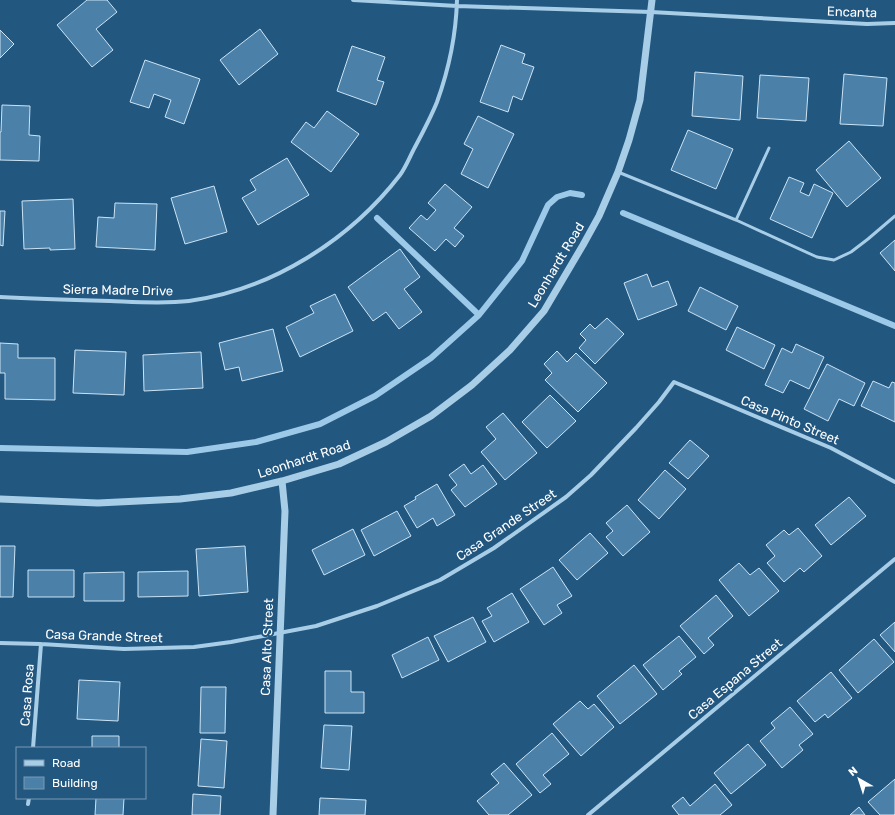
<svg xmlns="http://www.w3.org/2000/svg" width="895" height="815" viewBox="0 0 895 815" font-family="Rubik,sans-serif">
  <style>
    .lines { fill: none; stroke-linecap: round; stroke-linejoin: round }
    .stream { stroke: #9cc9e8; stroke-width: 6 }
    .building { fill: #4b81a9; stroke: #cce4f5 }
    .service { stroke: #a8cde7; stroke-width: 3 }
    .minor { stroke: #a8cde7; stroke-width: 4 }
    .tertiary { stroke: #a8cde7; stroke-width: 7 }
    .labels { text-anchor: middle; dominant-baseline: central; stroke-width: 4; stroke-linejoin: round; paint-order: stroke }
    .street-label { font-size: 13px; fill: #fff; stroke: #225780 }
  </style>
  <rect width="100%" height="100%" fill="#225780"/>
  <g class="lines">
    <path class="stream" d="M623,213l272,113
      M377,218l102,97
      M0,448l187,4 69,-10 64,-18 55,-28 56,-38 48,-43 43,-54 26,-56 9,-8 13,-4 12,2"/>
  </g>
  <path class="building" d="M87,0h20l10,12 -21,17 17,21 -21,17 -35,-42z
    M260,29l18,25 -39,31 -19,-25z
    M0,30l14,14 -14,14z
    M501,45l24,9 -3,9 12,4 -12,33 -9,-4 -5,16 -28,-10z
    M352,46l33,11 -8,23 7,2 -8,23 -39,-14z
    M145,60l55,19 -16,45 -19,-7 6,-17 -17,-6 -5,14 -19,-6z
    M695,72l48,4 -3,44 -48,-4z
    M844,74l43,4 -4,48 -43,-2z
    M760,75l49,3 -3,43 -49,-3z
    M2,105l28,1 -1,29 11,1 -1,25 -39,-1v-28h1z
    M327,111l32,23 -28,38 -40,-30 15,-20 8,6z
    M478,116l36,18 -26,54 -27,-14 12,-25 -9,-5z
    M688,130l45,19 -17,40 -45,-19z
    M849,141l32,37 -34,29 -31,-37z
    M287,158l22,37 -51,30 -16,-27 14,-8 -6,-10z
    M789,177l15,6 -4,9 9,4 5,-12 19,9 -21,45 -42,-19z
    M445,184l27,23 -18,21 10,8 -9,11 -9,-8 -11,12 -26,-23 12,-13 6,5 9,-10 -8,-7z
    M214,186l13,46 -42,12 -14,-46z
    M73,199l2,50 -25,1v-2l-26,1 -2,-48z
    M115,203l42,1 -2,46 -59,-3 2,-30 16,1z
    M0,211h5l-2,35 -3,-1z
    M895,240v31l-15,-18z
    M400,249l20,28 -16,12 18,23 -23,17 -13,-17 -13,9 -25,-34z
    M647,274l5,13 16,-6 9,24 -39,15 -14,-37z
    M700,287l38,19 -12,24 -38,-19z
    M335,294l18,37 -53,26 -14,-30 28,-14 -4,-7z
    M607,318l17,16 -29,30 -16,-16 7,-8 -6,-6 10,-10 5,5z
    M737,327l38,18 -11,24 -38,-19z
    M273,329l10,42 -41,10 -3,-14 -14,3 -6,-27z
    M0,343l18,1v14h37v42l-50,-1v-26h-5z
    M796,344l28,13 -15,32 -19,-9 -7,13 -18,-8 17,-37 10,5z
    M75,350l51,2 -2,43 -51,-2z
    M557,351l10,11 9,-9 31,30 -29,29 -33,-32 7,-7 -8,-9z
    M201,352l2,36 -59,3 -1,-36z
    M827,364l38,19 -11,23 -15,-7 -11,22 -24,-12z
    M873,381l16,7 3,-6 3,1v39l-34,-16z
    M550,395l26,26 -29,27 -25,-26z
    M503,413l34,40 -32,27 -24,-28 15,-13 -10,-12z
    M690,440l19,16 -21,23 -19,-16z
    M464,464l7,10 12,-9 14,19 -32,23 -14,-17 6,-5 -8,-10z
    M665,470l21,19 -27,30 -21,-19z
    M437,484l18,31 -18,11 -4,-8 -16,10 -13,-22 12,-7 -1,-2z
    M849,497l17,19 -35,29 -16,-20z
    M627,505l23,27 -27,24 -17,-19 7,-6 -7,-8z
    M397,511l14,25 -37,20 -13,-26z
    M798,528l24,28 -18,16 -4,-4 -16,14 -17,-19 8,-7 -9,-11 18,-15 5,5z
    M353,529l12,26 -41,20 -12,-25z
    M590,533l18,20 -31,27 -18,-20z
    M0,546h15l-2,51h-13z
    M245,546l3,46 -49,4 -3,-47z
    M739,563l11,12 9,-7 20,23 -30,25 -30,-36z
    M553,567l19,29 -15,9 5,8 -18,12 -24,-36z
    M28,570h46v27h-46z
    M188,571v25l-50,1v-25z
    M124,572v29h-40v-28z
    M512,593l17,29 -35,20 -12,-21 10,-5 -5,-8z
    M716,595l17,21 -25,22 6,7 -10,9 -24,-28z
    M473,617l13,25 -38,20 -14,-26z
    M895,622v30l-15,-17z
    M679,636l17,21 -17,14 3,3 -19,16 -20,-25z
    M428,637l11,23 -37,18 -10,-23z
    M874,639l20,23 -36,31 -19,-23z
    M634,665l23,29 -37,30 -23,-28z
    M325,671h26v21h13v21h-39z
    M831,672l21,26 -24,20 -3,-4 -10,8 -18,-21z
    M79,680l41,2 -2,39 -41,-2z
    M201,687h25l-1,46h-25z
    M580,701l8,8 6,-5 20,23 -33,29 -28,-32z
    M790,707l23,27 -14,11 4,5 -21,18 -22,-27 15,-13 -4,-5z
    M324,725l28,1 -3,44 -28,-2z
    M552,733l17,21 -26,21 8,9 -11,9 -24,-29z
    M92,736h27v12h-27z
    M201,739l26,2 -3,47 -26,-2z
    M748,744l18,21 -35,29 -17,-21z
    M504,763l28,32 -24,20h-19l-12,-14 22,-18 -8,-9z
    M895,779v35l-1,1h-14l-12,-13z
    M715,784l17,21 -12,10h-41l-7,-9 11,-9 7,9z
    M193,794l28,2 -1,19h-28z
    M96,798h28l-1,17h-28z
    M320,798l46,2 -1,15h-46z
    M859,807l6,8h-15z"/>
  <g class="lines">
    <path class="service" d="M618,172l118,48 81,37 17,3 17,-8 17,-13 27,-23
      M736,220l33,-72"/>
    <path class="minor" d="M353,0l104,6 194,6 216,12 28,-1
      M0,297c37,2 73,3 110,4 26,1 53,3 79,0 82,-11 161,-61 211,-126 6,-8 10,-19 15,-28 8,-15 16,-30 22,-45 12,-33 19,-67 20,-102
      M0,643l41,1 83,5 70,-2 37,-5 85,-16 61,-20 63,-26 54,-32 72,-51 25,-22 45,-47 23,-26 15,-20 157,66 64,34
      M33,748l8,-104
      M28,804l1,-6
      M588,815l307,-256"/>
    <path class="tertiary" d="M0,499l98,4 82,-4 51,-6 51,-12 57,-17 47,-22 45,-26 41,-31 38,-35 34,-39 39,-66 16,-29 19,-44 11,-32 11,-40 12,-100
      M273,815l12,-304 -3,-30"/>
  </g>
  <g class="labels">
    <g class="street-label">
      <text transform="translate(852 12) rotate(2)">Encanta</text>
      <text transform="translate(556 265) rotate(-59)">Leonhardt Road</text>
      <text transform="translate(118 290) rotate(1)">Sierra Madre Drive</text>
      <text transform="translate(790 420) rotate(23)">Casa Pinto Street</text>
      <text transform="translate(304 459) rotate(-18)">Leonhardt Road</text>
      <text transform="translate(506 525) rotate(-34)">Casa Grande Street</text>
      <text transform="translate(104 636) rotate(2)">Casa Grande Street</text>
      <text transform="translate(267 647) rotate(-88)">Casa Alto Street</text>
      <text transform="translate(735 679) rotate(-40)">Casa Espana Street</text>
      <text transform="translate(27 695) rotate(-86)">Casa Rosa</text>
    </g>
  </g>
  <rect x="16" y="747" width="130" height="52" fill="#225780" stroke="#7a9ab3"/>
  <rect x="24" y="760" width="20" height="6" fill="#a8cde7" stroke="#7a9ab3"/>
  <text x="52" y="767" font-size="12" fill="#ffffff">Road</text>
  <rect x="24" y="777" width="20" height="12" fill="#4b81a9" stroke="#7a9ab3"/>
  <text x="52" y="787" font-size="12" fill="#ffffff">Building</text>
  <g transform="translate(859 779) rotate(321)" stroke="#225780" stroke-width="3" paint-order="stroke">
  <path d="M0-3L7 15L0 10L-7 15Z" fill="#ffffff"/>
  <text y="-6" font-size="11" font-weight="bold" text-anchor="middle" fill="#ffffff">N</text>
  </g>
</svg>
